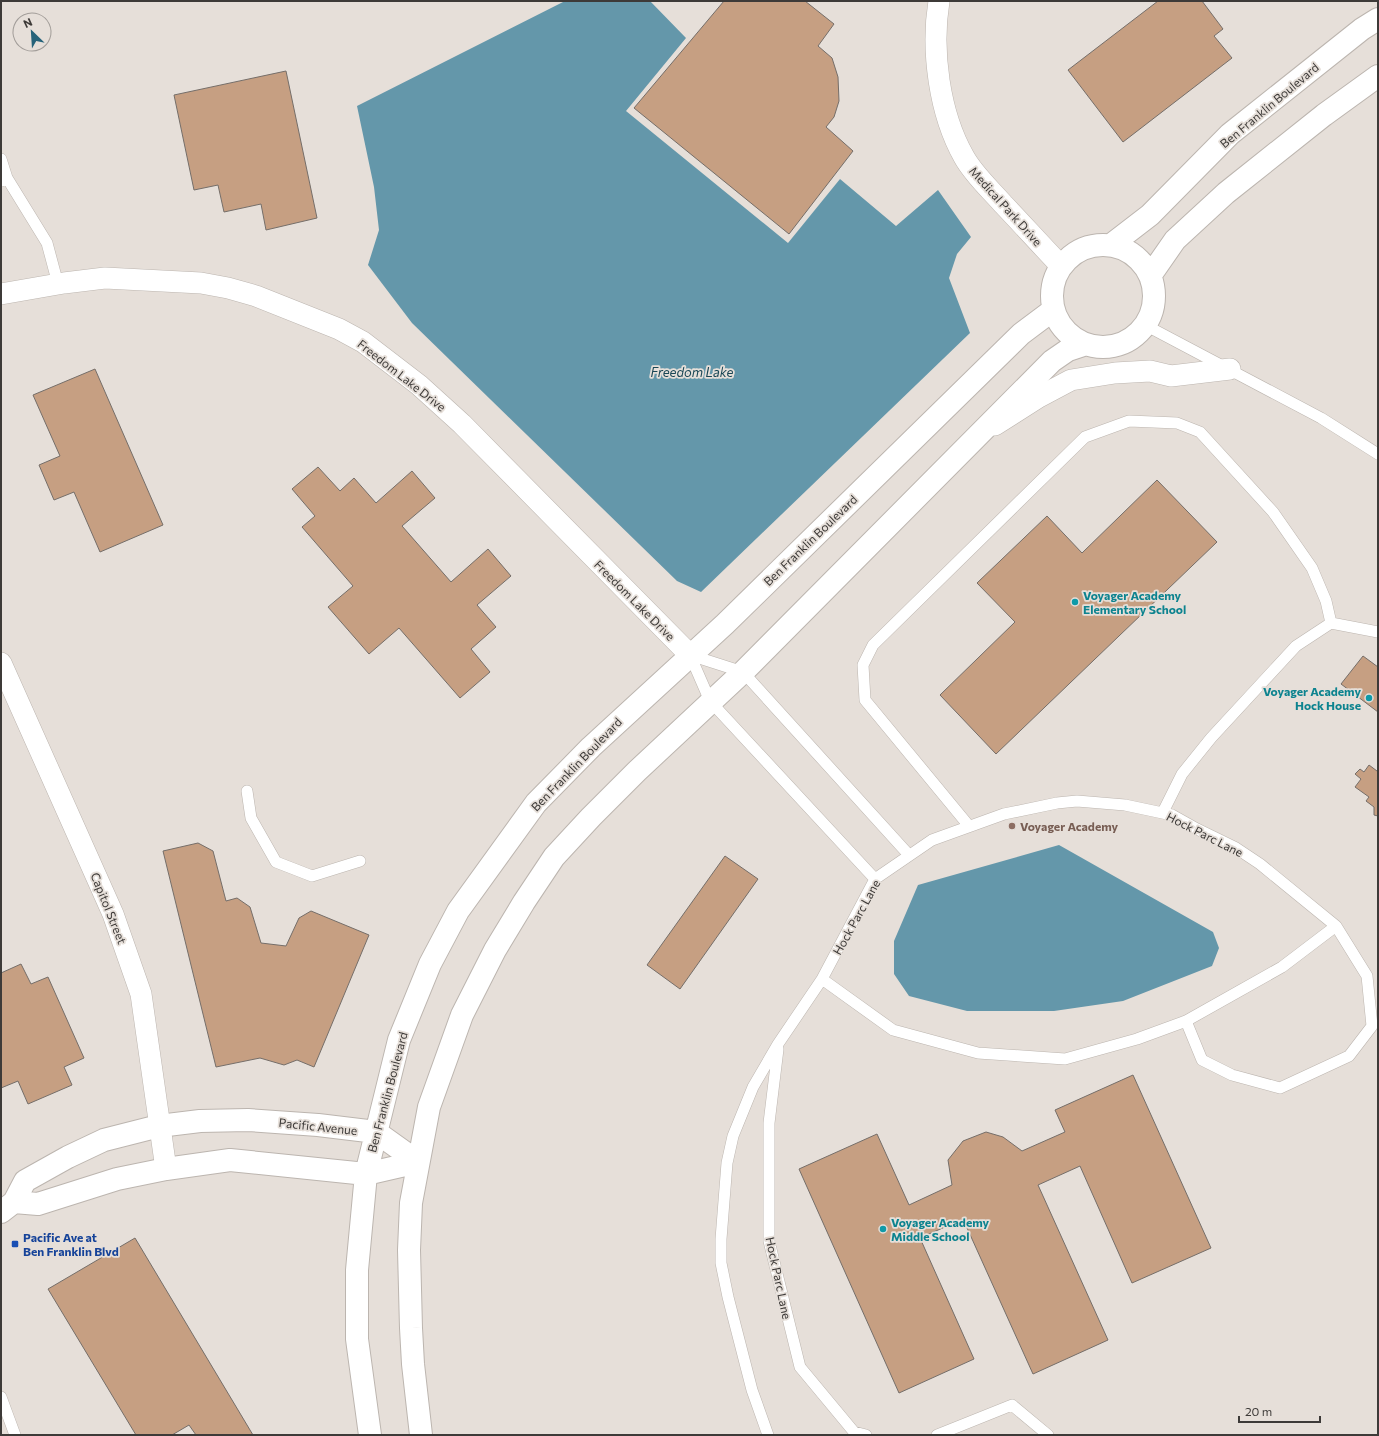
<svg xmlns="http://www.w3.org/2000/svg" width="1379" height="1436" viewBox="0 0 1379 1436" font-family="Commissioner,sans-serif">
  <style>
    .water { fill: #6497aa }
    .building { fill: #c69f82; stroke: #756e69 }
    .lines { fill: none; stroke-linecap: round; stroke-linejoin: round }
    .service-casing { stroke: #bcb5af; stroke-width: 12 }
    .minor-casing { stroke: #bcb5af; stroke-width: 22 }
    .tertiary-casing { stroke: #bcb5af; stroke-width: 24 }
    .service { stroke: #fff; stroke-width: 11 }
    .minor { stroke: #fff; stroke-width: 21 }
    .tertiary { stroke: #fff; stroke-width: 22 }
    .culture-dot { fill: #0f9aa8; stroke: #e6dfd9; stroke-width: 1.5 }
    .education-dot { fill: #8d6e63; stroke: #e6dfd9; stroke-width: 1.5 }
    .transit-dot { fill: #1a4fb4; stroke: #e6dfd9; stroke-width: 1.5 }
    .labels { text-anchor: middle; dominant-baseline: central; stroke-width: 3.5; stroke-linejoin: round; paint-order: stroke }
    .street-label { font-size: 12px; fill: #3d3a38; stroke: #e6dfd9 }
    .culture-label { font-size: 12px; font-weight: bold; fill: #0d838f; stroke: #e6dfd9; text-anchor: start }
    .education-label { font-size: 12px; font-weight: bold; fill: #785e54; stroke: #e6dfd9; text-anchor: start }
    .transit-label { font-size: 12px; font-weight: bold; fill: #164399; stroke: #e6dfd9; text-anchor: start }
    .water-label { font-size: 13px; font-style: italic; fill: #194655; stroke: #e6dfd9 }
  </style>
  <rect width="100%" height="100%" fill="#e6dfd9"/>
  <path class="water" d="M565,1h85l36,37 -60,73 162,132 52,-64 56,47 42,-36 33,47 -14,17 -8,24 21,55 -269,259 -24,-11 -265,-258 -44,-58 11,-35 -5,-43 -17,-81z
    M1059,845l154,87 6,16 -7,18 -89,35 -69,10h-87l-58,-15 -15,-22v-33l24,-56z"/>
  <path class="building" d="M724,1h81l29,23 -16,22 14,12 6,19 1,24 -5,16 -8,10 27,24 -64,83 -155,-126z
    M1158,1h44l21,28 -9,7 18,22 -109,84 -55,-72z
    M286,71l31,147 -51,12 -5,-26 -37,8 -6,-27 -24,5 -20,-95z
    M95,369l68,156 -63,27 -26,-60 -20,8 -15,-35 21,-9 -27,-61z
    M318,467l22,24 14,-13 22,25 36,-32 23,27 -33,28 49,56 37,-33 23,27 -34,29 19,22 -25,22 19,23 -30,26 -61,-70 -30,26 -41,-47 25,-21 -51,-59 13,-11 -23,-27z
    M1157,480l60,62 -221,212 -56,-59 75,-73 -38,-39 70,-67 35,37z
    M1363,656l15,11v45l-37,-28z
    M1369,765l8,6 1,-1v46l-4,-1v-8l-8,-6 3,-4 -14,-10 6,-8 -6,-5 5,-5 4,3z
    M198,843l15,8 13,50 11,-3 13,9 11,36 25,3 13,-28 12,-7 58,24 -55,132 -17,-7 -13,5 -24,-7 -44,9 -53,-216z
    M725,856l33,23 -78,110 -33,-24z
    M21,964l10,20 17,-7 36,81 -20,9 8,18 -44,19 -10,-23 -17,7v-115z
    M1133,1075l78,173 -79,35 -52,-117 -42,19 70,155 -75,34 -70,-155 -43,19 54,121 -75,34 -100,-224 78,-35 32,71 43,-20 -4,-25 15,-19 23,-9 17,5 19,14 43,-19 -10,-22z
    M135,1238l118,197h-57l-7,-10 -17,10h-36l-88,-146z"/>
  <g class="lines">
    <g class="service-casing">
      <path id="service" d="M1,159l6,19
        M1,181l6,-3 40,65 11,41
        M1145,325l176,93 57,36
        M1331,623l47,9
        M690,655l53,17 166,183
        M690,655l20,46 165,178
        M247,791l4,27 25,44 36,14 48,-15
        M969,826l-104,-126 -2,-35 10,-20 212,-208 44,-16 48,2 23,9 73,80 39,56 14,33 5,22 -35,23 -85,92 -29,36 -19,38
        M822,979l71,51 85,23 87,6 72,-20 49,-18 96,-54 54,-41
        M778,1049l-9,74v118l31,126 54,65 12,3
        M1,1397l14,38
        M768,1435l-16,-45 -24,-93 -7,-34v-24l6,-76 6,-27 20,-49 25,-43 44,-65 53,-100 57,-39 72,-26 53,-11 20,-2 48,4 47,10 25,14 39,19 24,16 76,62 31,50 5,50 -23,30 -69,32 -48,-13 -30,-15 -16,-39
        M937,1435l75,-30 36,30"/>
    </g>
    <g class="minor-casing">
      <path id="minor" d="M939,1c-8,49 0,112 25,156 10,18 26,32 39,47 19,20 38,41 58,62
        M1,294l63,-11 41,-5 96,5 27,5 28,8 83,33 24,13 56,43 43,39 228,231
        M995,425l44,-28 32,-17 44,-7 35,-2 21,5 59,-7
        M1,663l112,251 28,80 25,175"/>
    </g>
    <g class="tertiary-casing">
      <path id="tertiary" d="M1111,245l39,-30 80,-81 132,-105 16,-10
        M1052 296a51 51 0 1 1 102 0a51 51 0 1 1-102 0Z
        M1150,276l25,-36 51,-47 98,-78 54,-39
        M14,1202l24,2 79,-25 49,-10 64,-9 136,14 52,-12
        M1,1212l13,-10 11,-21 43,-24 36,-17 55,-14 41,-5 48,-1 70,5 58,7 42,30
        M370,1435l-13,-96v-69l9,-96 33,-134 31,-76 28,-53 78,-108 55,-56 134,-123 296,-290 32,-24
        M421,1435l-8,-71 -2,-36 -2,-78 2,-47 18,-96 33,-92 33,-65 29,-48 30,-45 37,-40 46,-46 106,-99 309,-311 16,-11 18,-6"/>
    </g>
    <use href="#service" class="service"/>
    <use href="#minor" class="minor"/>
    <use href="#tertiary" class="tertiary"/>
  </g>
  <g class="culture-dot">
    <circle cx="1075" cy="602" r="4"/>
    <circle cx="1369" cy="698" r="4"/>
    <circle cx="883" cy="1229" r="4"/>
  </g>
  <circle class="education-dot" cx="1012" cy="826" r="4"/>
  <rect class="transit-dot" x="11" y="1240" width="8" height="8" rx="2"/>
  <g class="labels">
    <g class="street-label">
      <text transform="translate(1269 105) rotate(-40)">Ben Franklin Boulevard</text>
      <text transform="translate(1006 206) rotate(48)">Medical Park Drive</text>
      <text transform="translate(402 375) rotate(38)">Freedom Lake Drive</text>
      <text transform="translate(810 540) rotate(-44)">Ben Franklin Boulevard</text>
      <text transform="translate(635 600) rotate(45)">Freedom Lake Drive</text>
      <text transform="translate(576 764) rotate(-46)">Ben Franklin Boulevard</text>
      <text transform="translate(1205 834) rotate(27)">Hock Parc Lane</text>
      <text transform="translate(109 908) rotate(68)">Capitol Street</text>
      <text transform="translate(856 917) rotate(-61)">Hock Parc Lane</text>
      <text transform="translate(387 1092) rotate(-75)">Ben Franklin Boulevard</text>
      <text transform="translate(318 1126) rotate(6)">Pacific Avenue</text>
      <text transform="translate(779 1278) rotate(78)">Hock Parc Lane</text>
    </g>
    <g class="culture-label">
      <text x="1083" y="595">Voyager Academy<tspan x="1083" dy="14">Elementary School</tspan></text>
      <text x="1361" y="691" text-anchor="end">Voyager Academy<tspan x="1361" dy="14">Hock House</tspan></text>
      <text x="891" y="1222">Voyager Academy<tspan x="891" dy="14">Middle School</tspan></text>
    </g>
    <g class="education-label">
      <text x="1020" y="826">Voyager Academy</text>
    </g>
    <g class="transit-label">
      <text x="23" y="1237">Pacific Ave at<tspan x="23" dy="14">Ben Franklin Blvd</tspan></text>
    </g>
    <g class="water-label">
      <text x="692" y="372">Freedom Lake</text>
    </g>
  </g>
  <rect width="1379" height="1436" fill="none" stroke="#3d3a38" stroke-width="4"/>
  <g transform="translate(32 32) rotate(335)"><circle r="19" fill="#e6dfd9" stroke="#a29d99"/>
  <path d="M0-3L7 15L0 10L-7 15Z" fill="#26637a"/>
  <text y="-6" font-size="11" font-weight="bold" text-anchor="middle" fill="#3d3a38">N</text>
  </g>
  <path d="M1239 1416v6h81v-6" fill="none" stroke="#3d3a38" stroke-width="2"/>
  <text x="1245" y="1416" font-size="12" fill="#3d3a38" stroke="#e6dfd9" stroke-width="3" paint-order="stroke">20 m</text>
</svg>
